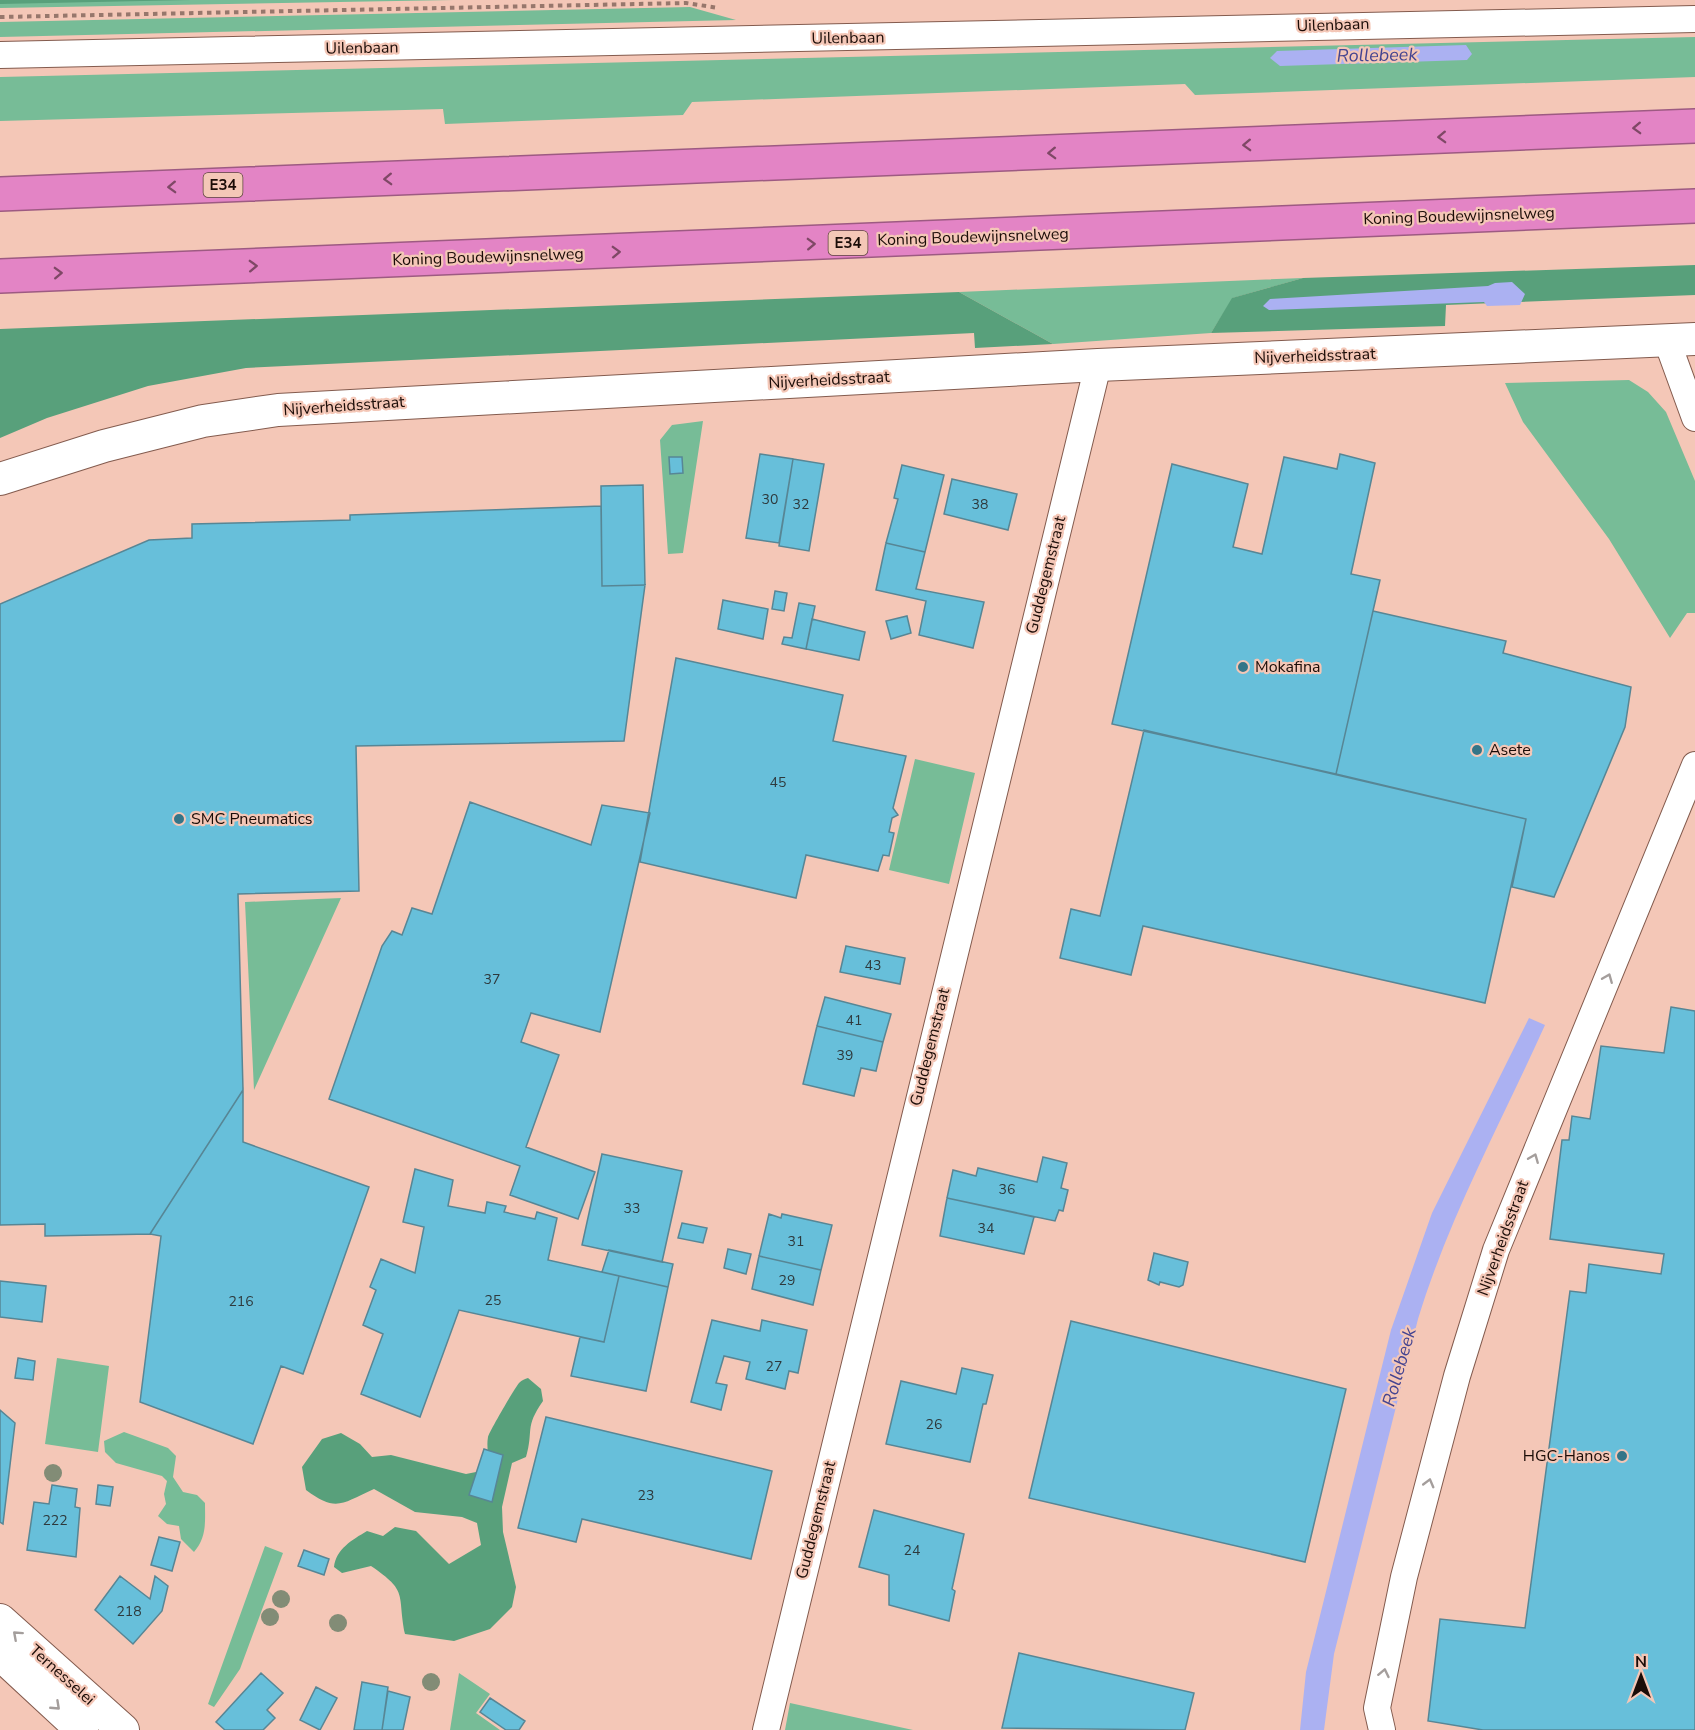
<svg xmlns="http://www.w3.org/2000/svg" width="1695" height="1730" viewBox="0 0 1695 1730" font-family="'Nunito Sans',sans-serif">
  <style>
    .green { fill: #77bc97 }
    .forest { fill: #58a07b }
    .water { fill: #abb1f2 }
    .building { fill: #67bfda; stroke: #578695; stroke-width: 1.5 }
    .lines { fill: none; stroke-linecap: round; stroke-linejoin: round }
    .minor-casing { stroke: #835b4e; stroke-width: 28 }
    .tertiary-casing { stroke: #835b4e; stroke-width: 34 }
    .motorway-casing { stroke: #9d5a82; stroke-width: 36 }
    .path { stroke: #97776c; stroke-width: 4; stroke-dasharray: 4.5 4.5; stroke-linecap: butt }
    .minor { stroke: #fff; stroke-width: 26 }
    .tertiary { stroke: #fff; stroke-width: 32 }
    .motorway { stroke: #e384c5; stroke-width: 33 }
    .tree { fill: #828c76 }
    .oneway { stroke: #7f4866 }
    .oneway2 { stroke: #a49e9c }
    .poi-dot { fill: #347588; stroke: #f4c7b7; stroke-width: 2 }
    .labels { text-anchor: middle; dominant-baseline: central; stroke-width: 4.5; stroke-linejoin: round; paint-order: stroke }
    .number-label { font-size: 14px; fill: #2e393c }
    .shield { fill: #f4c7b7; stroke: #5c443c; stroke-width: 1.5 }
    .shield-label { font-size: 15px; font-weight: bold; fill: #1b0c07 }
    .street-label { font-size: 16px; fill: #1b0c07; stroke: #f4c7b7 }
    .poi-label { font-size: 16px; fill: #1b0c07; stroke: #f4c7b7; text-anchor: start }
    .water-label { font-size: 18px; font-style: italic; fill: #444491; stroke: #f4c7b7 }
  </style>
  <rect width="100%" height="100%" fill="#f4c7b7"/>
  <path class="green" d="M0,0h454l-454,8z
    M690,7l46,13 -736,17v-15z
    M1695,37v40l-500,18 -10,-11 -493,18 -9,13 -238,9 -2,-15 -443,12v-44z
    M1303,278l-70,20 -22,35 -158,11 -94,-52z
    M1629,380l19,12 18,20 29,69v132h-8l-17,25 -61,-99 -86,-117 -18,-39z
    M703,421l-20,132 -15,1 -8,-114 12,-15z
    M915,759l60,14 -26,111 -60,-14z
    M341,898l-87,192 -9,-188z
    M57,1358l52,8 -11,86 -53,-8z
    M124,1432l44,16 8,8 -3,21 10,15 14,3 8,8c0,19 2,34 -11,49l-13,-13 -2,-13 -12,-2 -9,-8 8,-12 -2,-10 3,-13 -5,-5 -46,-13 -11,-11 -1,-11z
    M265,1546l18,7 -43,116 -26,38 -6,-3z
    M459,1673l31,21 -14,19 24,17h-50z
    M790,1703l123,27h-128z"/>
  <path class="forest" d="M0,0h191l-191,4z
    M1695,265v30l-249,10 -1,21 -234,7 21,-35 71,-20z
    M959,292l94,52 -78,4 -1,-15 -728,35 -98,18 -101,32 -47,20v-109z
    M528,1378l13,11 2,12c-19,27 -9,29 -17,56l-14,6 -10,44 1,25 13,55 -4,20 -22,22 -36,12 -49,-7c-8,-41 4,-42 -34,-68l-29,7 -8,-6c2,-18 18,-27 33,-36l16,5 12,-9 21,4 33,33 32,-19 -4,-22 -15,-6 -47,-5 -41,-23c-32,14 -37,24 -68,1l-4,-23 20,-28 19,-6 19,11 12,13 19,-2 75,19 20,-4c4,-12 0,-22 2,-33 1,-5 28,-51 31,-54 3,-3 6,-4 9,-5z"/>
  <path class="water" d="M1466,45l6,9 -5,6 -187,6 -10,-8 7,-7z
    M1512,282l13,12 -5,11 -33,1 -3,-4 -215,8 -6,-4 7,-7 218,-13 7,-3z
    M1529,1018l16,7c-44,98 -96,192 -127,294l-84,335 -10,76h-24l6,-58 85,-342 41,-117z"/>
  <path class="building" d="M760,454l33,5 -14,84 -33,-5z
    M1340,454l35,9 -24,111 29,6 -44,194 -224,-50 60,-260 76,20 -15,63 29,7 22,-97 53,12z
    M669,457h13l1,16 -13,1z
    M793,459l31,5 -15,87 -30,-5z
    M902,465l42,10 -19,77 -39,-9 12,-44 -4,-1z
    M952,479l65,15 -9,36 -64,-16z
    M643,485l2,100 -43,1 -1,-100z
    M601,506l1,80 43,-1 -21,156 -268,5 3,145 -121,3 5,196 -93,144 -105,2v-12l-45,1v-621l149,-64 43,-2v-14l158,-4v-5z
    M886,543l39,9 -9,37 68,13 -11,46 -54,-13 7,-34 -50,-11z
    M775,591l12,2 -3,18 -12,-2z
    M723,600l45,9 -5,30 -45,-10z
    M799,603l16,3 -9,43 -24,-5 2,-7 8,1z
    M1373,611l133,30 -3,12 128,34 -6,40 -71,170 -42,-10 14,-68 -190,-45z
    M907,616l4,17 -20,6 -5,-18z
    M812,619l53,13 -6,28 -53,-11z
    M676,658l167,37 -10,46 73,15 -13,52 5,7 -6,3 -3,14 5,1 -5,23 -6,-1 -5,16 -72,-16 -10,43 -156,-36z
    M1144,730l382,89 -41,184 -342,-77 -12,49 -71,-17 11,-49 29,7z
    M470,802l121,43 11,-40 48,8 -50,219 -69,-19 -10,29 38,13 -33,92 69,25 -17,47 -68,-24 10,-29 -191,-67 53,-153 10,-15 10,4 10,-27 20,6z
    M846,946l59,12 -5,26 -60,-12z
    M825,997l66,17 -8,28 -66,-16z
    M1671,1007l24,4v719h-212l-55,-9 12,-102 85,9 45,-337 16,2 3,-29 72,10 3,-20 -114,-15 12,-99h7l3,-24 18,3 11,-73 63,7z
    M817,1026l66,16 -7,29 -15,-3 -7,28 -51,-12z
    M243,1090v52l126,45 -66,187 -22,-8 -28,78 -113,-42 21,-166 -11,-2z
    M602,1154l80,17 -20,91 -80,-17z
    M1043,1157l24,6 -6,25 7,2 -5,21 -4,-1 -4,11 -108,-23 6,-28 23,6 2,-8 59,14z
    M415,1169l38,11 -5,26 37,7 2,-11 19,4 -2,6 31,7 2,-7 20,6 -9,42 71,16 -15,66 -145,-32 -39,107 -59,-23 22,-60 -20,-9 13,-35 -6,-3 11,-28 34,14 9,-46 -21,-5z
    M947,1198l87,19 -10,37 -84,-18z
    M769,1214l12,4 1,-4 50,11 -11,45 -62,-14z
    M682,1223l25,5 -4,15 -25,-5z
    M728,1249l23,5 -5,20 -22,-6z
    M609,1250l64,14 -5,23 -66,-15z
    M1154,1253l34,9 -5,23 -4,2 -19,-5 -1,3 -11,-5z
    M759,1256l62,14 -8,35 -61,-16z
    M619,1276l49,11 -22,104 -75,-15 9,-39 24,5z
    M0,1281l46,5 -4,36 -42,-5z
    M712,1320l48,11 2,-11 45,10 -9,43 -9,-2 -4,18 -39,-10 4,-17 -26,-6 -8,27 11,2 -6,25 -30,-8z
    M1071,1321l275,68 -41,173 -276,-64z
    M18,1358l17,3 -2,19 -18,-2z
    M962,1368l31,7 -7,29h-3l-13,58 -84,-18 15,-63 55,13z
    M0,1410l15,13 -12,101 -3,-2z
    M546,1417l226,54 -21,88 -169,-40 -6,23 -58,-14z
    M484,1449l19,6 -11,47 -23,-7z
    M52,1485l25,4 -2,18 5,1 -4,49 -49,-7 7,-48 15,2z
    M98,1485l15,2 -3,19 -14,-2z
    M874,1510l90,24 -12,55 3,2 -6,30 -60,-16v-30l-30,-8z
    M159,1537l21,5 -8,29 -21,-6z
    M304,1550l25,9 -5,16 -26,-9z
    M120,1576l30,23 5,-23 13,10 -6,25 -29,33 -38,-34z
    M1019,1653l175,40 -9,37 -183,-2z
    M261,1673l22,20 -16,17 8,8 -12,12h-38l-9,-8z
    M362,1682l26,5 -6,43h-28z
    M316,1687l21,11 -17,32 -20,-10z
    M388,1691l22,6 -7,33h-21z
    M490,1698l35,23 -6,9h-13l-26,-18z"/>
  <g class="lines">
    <g class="minor-casing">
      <path id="minor" d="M0,55l1695,-36
        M1667,341l28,77
        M766,1730l332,-1365
        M1382,1730l-5,-22 27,-131 53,-201 39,-126 199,-485"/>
    </g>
    <g class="tertiary-casing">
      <path id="tertiary" d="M0,479l104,-33 99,-25 75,-11 820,-45 597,-26
        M0,1620l123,110
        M0,1654l82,76"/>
    </g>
    <g class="motorway-casing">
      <path id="motorway" d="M0,194l1695,-68
        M0,276l1695,-70"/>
    </g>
    <path class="path" d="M0,17l686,-14 33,5"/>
    <use href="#minor" class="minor"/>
    <use href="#tertiary" class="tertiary"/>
    <use href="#motorway" class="motorway"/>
  </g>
  <g class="tree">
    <circle cx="53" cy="1473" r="9"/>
    <circle cx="281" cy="1599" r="9"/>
    <circle cx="270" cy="1617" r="9"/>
    <circle cx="338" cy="1623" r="9"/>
    <circle cx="431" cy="1682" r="9"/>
  </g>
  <defs><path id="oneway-chevron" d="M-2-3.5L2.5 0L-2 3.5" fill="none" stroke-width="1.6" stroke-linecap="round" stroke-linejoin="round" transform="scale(1.5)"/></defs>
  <g class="oneway">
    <use href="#oneway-chevron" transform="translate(1637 128) rotate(178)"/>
    <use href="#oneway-chevron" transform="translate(1442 137) rotate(178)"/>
    <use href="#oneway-chevron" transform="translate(1247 145) rotate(178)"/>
    <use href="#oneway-chevron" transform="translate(1052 153) rotate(178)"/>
    <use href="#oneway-chevron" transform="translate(388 179) rotate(178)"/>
    <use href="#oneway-chevron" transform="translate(172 187) rotate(178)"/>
    <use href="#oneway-chevron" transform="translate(811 244) rotate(-2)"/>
    <use href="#oneway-chevron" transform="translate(616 252) rotate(-2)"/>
    <use href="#oneway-chevron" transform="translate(253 266) rotate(-2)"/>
    <use href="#oneway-chevron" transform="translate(58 273) rotate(-2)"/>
  </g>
  <g class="oneway2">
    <use href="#oneway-chevron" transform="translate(1608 978) rotate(-68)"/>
    <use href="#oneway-chevron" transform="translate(1534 1158) rotate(-68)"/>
    <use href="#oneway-chevron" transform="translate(1429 1483) rotate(-75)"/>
    <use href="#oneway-chevron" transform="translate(17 1635) rotate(-138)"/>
    <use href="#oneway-chevron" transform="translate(1384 1673) rotate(-78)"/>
    <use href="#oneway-chevron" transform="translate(56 1706) rotate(43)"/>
  </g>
  <g class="poi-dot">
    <circle cx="1243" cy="667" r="6"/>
    <circle cx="1477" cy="750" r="6"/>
    <circle cx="179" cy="819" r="6"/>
    <circle cx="1622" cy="1456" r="6"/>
  </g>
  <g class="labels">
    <g class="number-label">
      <text x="770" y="499">30</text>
      <text x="801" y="504">32</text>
      <text x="980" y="504">38</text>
      <text x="778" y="782">45</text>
      <text x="873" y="965">43</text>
      <text x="492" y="979">37</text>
      <text x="854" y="1020">41</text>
      <text x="845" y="1055">39</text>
      <text x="1007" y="1189">36</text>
      <text x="632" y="1208">33</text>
      <text x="986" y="1228">34</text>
      <text x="796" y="1241">31</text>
      <text x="787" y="1280">29</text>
      <text x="493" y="1300">25</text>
      <text x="241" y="1301">216</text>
      <text x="774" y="1366">27</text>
      <text x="934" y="1424">26</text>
      <text x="646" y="1495">23</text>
      <text x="55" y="1520">222</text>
      <text x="912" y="1550">24</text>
      <text x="129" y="1611">218</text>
    </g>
    <g class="shield">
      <rect x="203.5" y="173" width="39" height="24" rx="4.5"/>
      <rect x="828.5" y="231" width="39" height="24" rx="4.5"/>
    </g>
    <g class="shield-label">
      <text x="223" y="185">E34</text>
      <text x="848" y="243">E34</text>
    </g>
    <g class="street-label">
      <text transform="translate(1333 25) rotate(-2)">Uilenbaan</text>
      <text transform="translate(848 38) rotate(-1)">Uilenbaan</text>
      <text transform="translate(362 48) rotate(-1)">Uilenbaan</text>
      <text transform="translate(1459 216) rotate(-2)">Koning Boudewijnsnelweg</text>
      <text transform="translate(973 237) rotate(-2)">Koning Boudewijnsnelweg</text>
      <text transform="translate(488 257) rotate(-2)">Koning Boudewijnsnelweg</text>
      <text transform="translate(1315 356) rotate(-2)">Nijverheidsstraat</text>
      <text transform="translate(829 380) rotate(-3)">Nijverheidsstraat</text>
      <text transform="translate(344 406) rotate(-4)">Nijverheidsstraat</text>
      <text transform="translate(1046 575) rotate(-76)">Guddegemstraat</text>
      <text transform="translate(930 1047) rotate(-76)">Guddegemstraat</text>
      <text transform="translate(1503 1238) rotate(-70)">Nijverheidsstraat</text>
      <text transform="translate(816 1520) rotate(-76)">Guddegemstraat</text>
      <text transform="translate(62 1675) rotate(42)">Ternesselei</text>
    </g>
    <g class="poi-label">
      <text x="1255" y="667">Mokafina</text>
      <text x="1489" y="750">Asete</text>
      <text x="191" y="819">SMC Pneumatics</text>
      <text x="1610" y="1456" text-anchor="end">HGC-Hanos</text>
    </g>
    <g class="water-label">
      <text transform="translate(1377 55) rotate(-1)">Rollebeek</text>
      <text transform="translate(1399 1367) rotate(-74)">Rollebeek</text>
    </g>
  </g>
  <g transform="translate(1641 1676)" stroke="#f4c7b7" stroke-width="4.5" paint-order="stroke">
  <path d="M0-4.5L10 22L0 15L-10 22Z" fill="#1b0c07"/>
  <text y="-9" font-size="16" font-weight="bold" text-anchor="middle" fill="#1b0c07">N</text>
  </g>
</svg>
